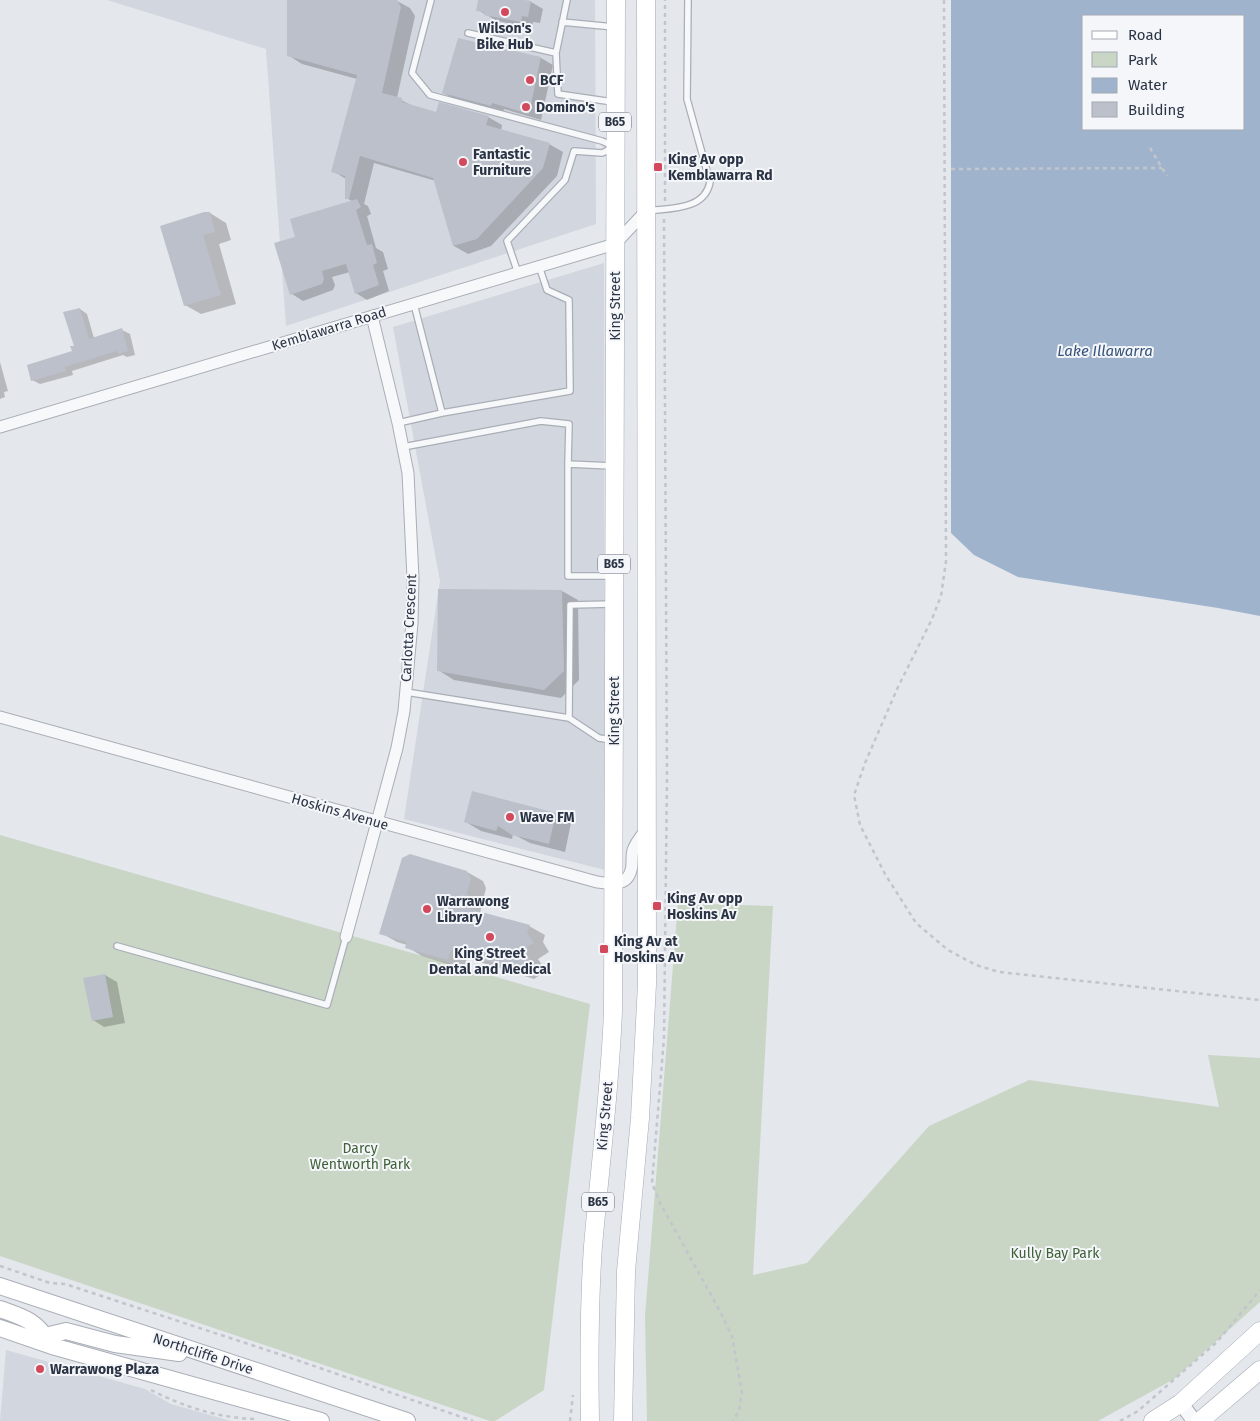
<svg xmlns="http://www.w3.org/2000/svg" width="1260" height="1421" viewBox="0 0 1260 1421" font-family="'Fira Sans',sans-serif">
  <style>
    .built { fill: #d2d6de }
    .green { fill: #c9d6c5 }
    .water { fill: #9fb4cc; fill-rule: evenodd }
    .shadow { fill: #0003 }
    .building { fill: #bbc0ca }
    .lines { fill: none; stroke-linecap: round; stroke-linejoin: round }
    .service-casing { stroke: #a9aeb7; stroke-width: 8 }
    .minor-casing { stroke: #a9aeb7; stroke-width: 13 }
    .tertiary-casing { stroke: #a9aeb7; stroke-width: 16 }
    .secondary-casing { stroke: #a9aeb7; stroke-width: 18 }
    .primary-casing { stroke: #a3abb8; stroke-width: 19 }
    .path { stroke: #c2c5cb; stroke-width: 2.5; stroke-dasharray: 4 4; stroke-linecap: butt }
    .service { stroke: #f7f8fa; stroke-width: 5.5 }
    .minor { stroke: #f7f8fa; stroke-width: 11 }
    .tertiary { stroke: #f7f8fa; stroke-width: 14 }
    .secondary { stroke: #fff; stroke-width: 16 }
    .primary { stroke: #fff; stroke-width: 18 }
    .poi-dot { fill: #d1495b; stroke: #f4f6f9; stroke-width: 2 }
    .labels { text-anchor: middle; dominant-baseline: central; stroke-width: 4; stroke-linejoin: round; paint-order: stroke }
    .shield { fill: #f4f6f9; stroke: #676e7b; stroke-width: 1 }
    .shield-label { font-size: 12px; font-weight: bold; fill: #2b3445 }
    .poi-label { font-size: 14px; font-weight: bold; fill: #2b3445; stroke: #f4f6f9; text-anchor: start }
    .street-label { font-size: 14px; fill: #2b3445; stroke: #f4f6f9 }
    .park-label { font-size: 14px; fill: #3f6138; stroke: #f4f6f9 }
    .water-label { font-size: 15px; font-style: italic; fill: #34527a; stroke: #f4f6f9 }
  </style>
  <rect width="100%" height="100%" fill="#e4e7ec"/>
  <path class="built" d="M107,0h488l1,224 -310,102 -20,-277z
    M604,263l1,607 -201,-51 36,-238 -47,-254z
    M6,1350l139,39 26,15 60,17h-231z"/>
  <path class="green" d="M0,835l590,169 -46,386 -49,31h-5l-490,-165z
    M678,903l95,3 -20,369 54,-12 122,-137 100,-46 190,27 -11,-52 52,3v244l-86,77 -76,42h-451l-2,-105z"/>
  <path class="water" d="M951,0h309v616l-42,-8 -200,-31 -44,-22 -23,-22zM1084,16h160v113h-160z"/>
  <path class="shadow" d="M288,0h107l15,8 5,8 -18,82 20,10 20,5 51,4 14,8 -1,6 48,13 14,8 -6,24 -66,70 -23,8 -14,-8 -18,-65 -62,-18 -10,41 4,2 3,8 -4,2 9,32 7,4 5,17 -5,2 6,20 -22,9 -11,-7 -6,-21 -18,5 3,8 -2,5 -30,11 -11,-7 5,-56 55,-37 -6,-3v-19l-13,-8 24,-92 -55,-15 -14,-9z
    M489,0h31l11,2 12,7 -3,14 -7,-1 -1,6 -35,-7 -19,-11z
    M458,40l83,18 12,7 -12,55 -37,-11 -1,3 -48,-13 -12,-6z
    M210,213l16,10 5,17 -12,4 17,60 -35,10 -16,-9 -23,-79z
    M80,309l7,5 7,24 28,-8 8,4 5,21 -8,2 -4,-2 -51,16 1,4 -33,9 -8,-4 42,-28z
    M0,362l8,29 -4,1 1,5 -5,2z
    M440,590l122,1 16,9 1,80 -18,18 -107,-18 -16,-10z
    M555,814l16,9 -6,29 -35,-9 -17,-9 -1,5 -31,-8 -15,-9z
    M467,872l16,9 3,7 -6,25 49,13 16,9 -2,7 6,10 -11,7 8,12 -12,8 -67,-21 -3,11 -42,-13 -15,-9v-2l-10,-3 -16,-9z
    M105,975l12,7 8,41 -21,4 -11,-7z"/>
  <path class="building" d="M287,0h110l4,7 -19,86 20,5v4l34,10 3,-10 50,14 -3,9 64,18 -7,25 -66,71 -24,7 -20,-68 -73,-22 -11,43h-4v-23l-14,-4 26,-97 -70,-19z
    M478,0h47l6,1 -3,16 -6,-1 -1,6 -37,-7v-3l-8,-1z
    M458,38l83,19 -12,57 -37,-11 -1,3 -49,-13z
    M357,199l4,8 -5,3 11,35 5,-1 5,19 -4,2 6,20 -24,9 -9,-30 -24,7 2,8 -2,5 -32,11 -16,-52 21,-6 -5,-18z
    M204,212h6l5,20 -12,3 18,60 -37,11 -24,-80z
    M80,308l9,31 33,-11 6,23 -10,3 -1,-3 -52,16 1,4 -35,10 -4,-16 45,-14 -2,-5h4l-11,-34z
    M438,589l124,1 2,81 -20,19 -107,-19z
    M472,791l84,22 -7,31 -37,-9 -14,-9 -2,5 -32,-9z
    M410,854l57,17 4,8 -8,28 67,18 -3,8 7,10 -11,6 8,13 -14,8 -66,-20 -3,10 -43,-12 2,-6 -28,-8 23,-76z
    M105,974l8,43 -21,4 -9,-43z"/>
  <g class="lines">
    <g class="service-casing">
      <path id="service" d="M431,0l-19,73 18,22 172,46 13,6 -13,6 -28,-2 -9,29 -58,61 11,32
        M562,22l52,5
        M468,33l88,20 11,-53
        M556,53l2,41 55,8
        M648,211c23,-3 57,-1 62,-29l-23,-83 1,-99
        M414,304l28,109
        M398,423l44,-10 128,-22 -1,-91 -22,-10 -8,-24
        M403,447l138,-26 28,3 -1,40 44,2
        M568,464v112h44
        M406,692l163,26 1,-113 42,-1
        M569,718l30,20 13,2
        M117,946l210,59 19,-68"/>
    </g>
    <g class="minor-casing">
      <path id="minor" d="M0,427l615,-183 31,-33
        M0,717l597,165c13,2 30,5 34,-12 2,-6 0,-13 2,-20 3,-8 8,-14 13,-20
        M346,937l51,-189 7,-37 8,-88 1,-45 -5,-105 -10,-50 -26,-107"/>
    </g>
    <g class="tertiary-casing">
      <path id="tertiary" d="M1181,1403l13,18"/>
    </g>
    <g class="secondary-casing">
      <path id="secondary" d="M0,1286l407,135
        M0,1309c25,9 35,11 50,34
        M0,1328l52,18 269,75
        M33,1339l33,-8 49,13 64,9"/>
    </g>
    <g class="primary-casing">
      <path id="primary" d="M590,1421c-1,-58 -1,-117 3,-175 7,-79 17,-157 20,-235l3,-1011
        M623,1421l3,-150 14,-153 7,-134 -1,-984
        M1153,1421l28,-18 79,-72
        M1200,1421l60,-51"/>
    </g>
    <path class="path" d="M944,0l2,561 -5,35 -9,23 -34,68 -33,76 -11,32 6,30 25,49 31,49 32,27 28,15 23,7 261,28
      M1150,148l17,28
      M951,169l211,-1
      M665,201v-201
      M664,219l3,559 -3,260 -12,145 8,20 61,110 11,23 10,57 -3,18 -6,10
      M0,1266l50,17 15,1 220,72 188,65
      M151,1390c33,17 68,28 104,29
      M570,1421l3,-26
      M1120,1421l18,-10 79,-69 43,-52"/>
    <use href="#service" class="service"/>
    <use href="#minor" class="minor"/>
    <use href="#tertiary" class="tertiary"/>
    <use href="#secondary" class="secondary"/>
    <use href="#primary" class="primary"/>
  </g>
  <g class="poi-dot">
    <circle cx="505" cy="12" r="5"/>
    <circle cx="530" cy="80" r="5"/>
    <circle cx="526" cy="107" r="5"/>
    <circle cx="463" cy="162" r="5"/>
    <rect x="653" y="162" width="10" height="10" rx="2.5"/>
    <circle cx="510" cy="817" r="5"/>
    <rect x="652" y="901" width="10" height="10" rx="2.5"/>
    <circle cx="427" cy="909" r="5"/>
    <circle cx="490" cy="937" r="5"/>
    <rect x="599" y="944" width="10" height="10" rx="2.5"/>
    <circle cx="40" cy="1369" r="5"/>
  </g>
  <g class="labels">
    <g class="shield">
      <rect x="599" y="112.5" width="32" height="19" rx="4"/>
      <rect x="598" y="554.5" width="32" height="19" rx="4"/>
      <rect x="582" y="1192.5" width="32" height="19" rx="4"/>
    </g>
    <g class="shield-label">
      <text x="615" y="122">B65</text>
      <text x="614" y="564">B65</text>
      <text x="598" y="1202">B65</text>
    </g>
    <g class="poi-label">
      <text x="505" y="28" text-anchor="middle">Wilson's<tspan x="505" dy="16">Bike Hub</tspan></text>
      <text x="540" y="80">BCF</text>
      <text x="536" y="107">Domino's</text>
      <text x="473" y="154">Fantastic<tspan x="473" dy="16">Furniture</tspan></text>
      <text x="668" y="159">King Av opp<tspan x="668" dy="16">Kemblawarra Rd</tspan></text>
      <text x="520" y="817">Wave FM</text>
      <text x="667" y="898">King Av opp<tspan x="667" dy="16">Hoskins Av</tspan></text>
      <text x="437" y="901">Warrawong<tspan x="437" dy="16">Library</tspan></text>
      <text x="614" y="941">King Av at<tspan x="614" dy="16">Hoskins Av</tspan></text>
      <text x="490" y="953" text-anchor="middle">King Street<tspan x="490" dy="16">Dental and Medical</tspan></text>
      <text x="50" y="1369">Warrawong Plaza</text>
    </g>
    <g class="street-label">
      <text transform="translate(615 306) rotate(-90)">King Street</text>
      <text transform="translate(329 329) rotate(-17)">Kemblawarra Road</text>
      <text transform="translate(409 628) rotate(-87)">Carlotta Crescent</text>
      <text transform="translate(614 711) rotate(-90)">King Street</text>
      <text transform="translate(340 812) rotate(16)">Hoskins Avenue</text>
      <text transform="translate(605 1116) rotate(-85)">King Street</text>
      <text transform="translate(203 1354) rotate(18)">Northcliffe Drive</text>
    </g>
    <g class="park-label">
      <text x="360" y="1148">Darcy<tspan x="360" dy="16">Wentworth Park</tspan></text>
      <text x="1055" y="1253">Kully Bay Park</text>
    </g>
    <g class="water-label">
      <text x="1105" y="351">Lake Illawarra</text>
    </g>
  </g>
  <rect x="1082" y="15" width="162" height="115" fill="#f4f6f9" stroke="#a4a8b1"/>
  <rect x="1092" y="31" width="25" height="8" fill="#ffffff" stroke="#a4a8b1"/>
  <text x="1128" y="40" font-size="15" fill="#2b3445">Road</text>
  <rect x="1092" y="52" width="25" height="15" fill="#c9d6c5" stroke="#a4a8b1"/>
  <text x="1128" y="65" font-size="15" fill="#2b3445">Park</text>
  <rect x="1092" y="78" width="25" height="15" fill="#9fb4cc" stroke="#a4a8b1"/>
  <text x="1128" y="90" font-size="15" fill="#2b3445">Water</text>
  <rect x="1092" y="102" width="25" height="15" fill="#bbc0ca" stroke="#a4a8b1"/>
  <text x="1128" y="115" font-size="15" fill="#2b3445">Building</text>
</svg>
